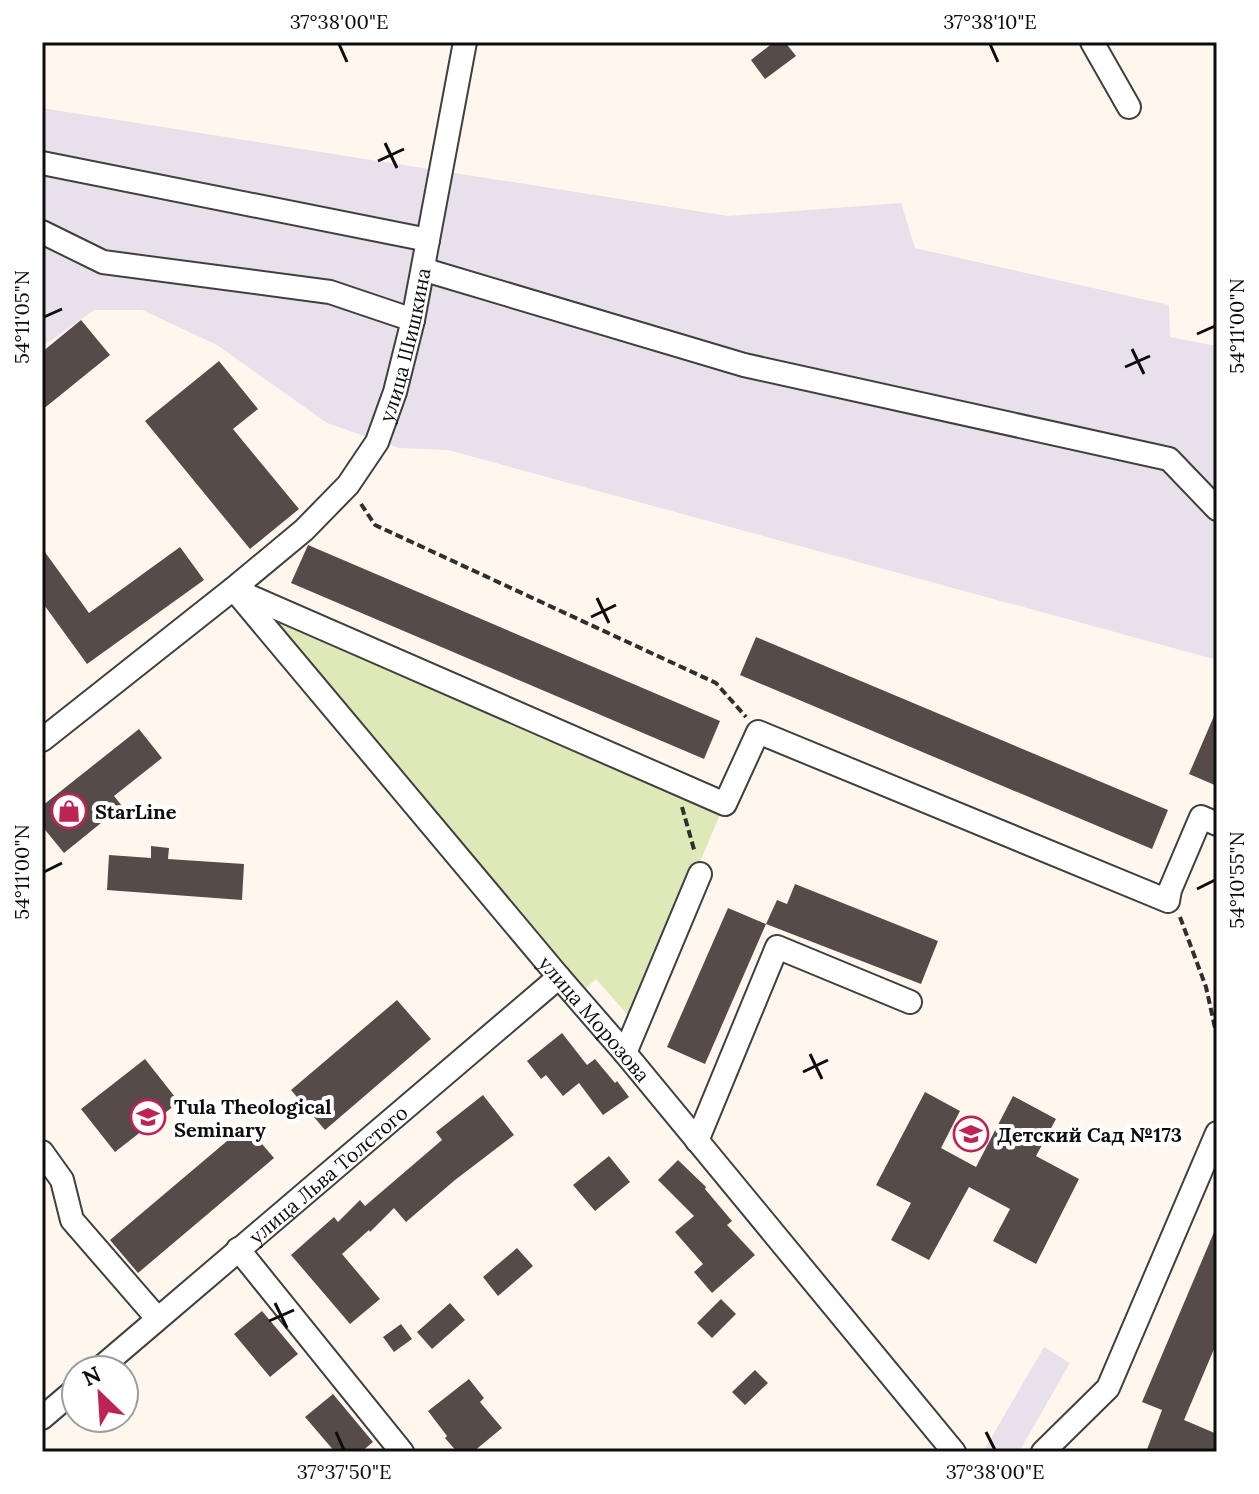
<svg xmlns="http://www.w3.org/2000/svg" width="1259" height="1494" viewBox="0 0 1259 1494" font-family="Lora,serif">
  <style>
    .industrial { fill: #e8e1ec }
    .green { fill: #dee9b7 }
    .building { fill: #564b49 }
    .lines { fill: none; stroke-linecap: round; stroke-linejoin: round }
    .minor-casing { stroke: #404040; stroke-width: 26 }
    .path { stroke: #2f2f2f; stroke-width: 4; stroke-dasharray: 8 4; stroke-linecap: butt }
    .minor { stroke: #fff; stroke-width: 22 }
    .ticks { fill: none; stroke: #0d0d0d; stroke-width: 3 }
    .labels { text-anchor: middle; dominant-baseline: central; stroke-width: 8; stroke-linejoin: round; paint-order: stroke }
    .street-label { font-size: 20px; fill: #0d0d0d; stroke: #fff }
    .poi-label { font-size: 20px; font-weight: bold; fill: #0d0d0d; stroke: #fff; text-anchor: start }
    .neatline { fill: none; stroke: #0d0d0d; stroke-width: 3 }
    .ticks-label { font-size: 20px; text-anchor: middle; fill: #0d0d0d }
  </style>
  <rect width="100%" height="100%" fill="#fff7ed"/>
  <path class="industrial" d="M42,108l686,108 173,-13 14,45 254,57 1,32 47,9v314l-769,-210 -49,-2 -72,-25 -110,-78 -75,-35h-48l-52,37z
    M1044,1347l26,16 -51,89h-36z"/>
  <path class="green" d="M265,616l456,196 -88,209 -37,-42 -13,12z"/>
  <path class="building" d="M774,42h11l11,14 -31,23 -14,-19z
    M81,320l29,35 -68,55v-58z
    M219,361l39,48 -25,20 66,80 -49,40 -105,-128z
    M308,545l412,176 -16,38 -413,-176z
    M180,547l24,33 -117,84 -45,-62v-54l47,65z
    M756,637l412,173 -16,39 -412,-174z
    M1217,709v77l-28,-12z
    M139,729l23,29 -48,38 8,10 -58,47 -22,-27v-20z
    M151,846l18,2 -1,11 76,5 -2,36 -135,-10 2,-35 42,3z
    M795,884l143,57 -17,43 -155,-60 11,-24 10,4z
    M728,908l38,16 -61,140 -38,-17z
    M397,1000l34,39 -106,91 -34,-40z
    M562,1033l25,32 8,-6 20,24 2,-2 12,16 -26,18 -24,-32 -16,13 -17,-21 -5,4 -14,-18z
    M145,1059l34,43 -64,50 -34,-43z
    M925,1092l35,19 -19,37 35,19 37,-71 43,23 -20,37 43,23 -43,85 -43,-23 17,-32 -41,-22 -40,73 -38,-20 20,-37 -35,-18z
    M483,1095l31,40 -59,45 -49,42 -12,-14 -24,24 -1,-2 -27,24 38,45 -30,25 -59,-69 43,-38 4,5 22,-22 5,6 77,-66 -6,-8z
    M246,1125l28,33 -136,115 -28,-33z
    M609,1156l21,26 -35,29 -22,-26z
    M678,1160l28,27 -1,2 27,32 -5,4 28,30 -43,38 -18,-21 9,-8 -28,-32 19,-16 -36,-36z
    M1217,1225v117l-33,78 33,14v18h-71l16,-42 -20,-8z
    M517,1248l16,18 -35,30 -15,-19z
    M721,1299l15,15 -24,24 -15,-15z
    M450,1303l15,17 -33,29 -15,-17z
    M262,1311l36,43 -28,23 -36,-43z
    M401,1324l11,15 -18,13 -11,-15z
    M755,1370l13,13 -23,22 -13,-13z
    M469,1379l15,19 -4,4 22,26 -29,24h-16l-12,-14 2,-2 -19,-25z
    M333,1394l40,48 -12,10h-26l-30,-35z"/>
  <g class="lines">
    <g class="minor-casing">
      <g id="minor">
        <path d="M1092,42l37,65"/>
        <path d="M42,163l386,77"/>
        <path d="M42,232l61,30 227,30 83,28"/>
        <path d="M424,267l8,5 312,93 425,94 48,50"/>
        <path d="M233,589l492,215 33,-72 410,169 2,-11 31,-73 16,7"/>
        <path id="s1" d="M237,593l322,384 66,76 329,399"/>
        <path id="s2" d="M42,740l191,-151 71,-59 44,-45 29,-43 18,-50 18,-72 52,-278"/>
        <path d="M625,1053l75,-179"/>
        <path d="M697,1141l80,-194 133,55"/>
        <path d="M42,1152l20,28 10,40 85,98"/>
        <path d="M238,1249l164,203"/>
        <path id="s3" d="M98,1370l461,-393"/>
        <path d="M42,1418l34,-29"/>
        <path d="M1043,1452l65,-64 109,-255"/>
      </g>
    </g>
    <path class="path" d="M361,504l14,21 341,158 30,34
      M682,807l13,46
      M1180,917l26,70 11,50"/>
    <use href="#minor" class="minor"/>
  </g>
  <path class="ticks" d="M339,44l8,18M990,44l8,18M385,143l12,25M378,161l26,-12M44,317l18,-8M1197,334l18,-8M1132,349l12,25M1125,367l25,-11M597,598l12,25M591,617l25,-12M44,872l18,-9M1197,889l18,-9M810,1054l12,25M803,1072l25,-12M275,1303l12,25M269,1321l25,-11M336,1432l8,18M986,1432l9,18"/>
  <defs>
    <g id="shop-ring" transform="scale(1.8)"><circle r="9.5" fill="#fff" stroke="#be2453" stroke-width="1.5"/><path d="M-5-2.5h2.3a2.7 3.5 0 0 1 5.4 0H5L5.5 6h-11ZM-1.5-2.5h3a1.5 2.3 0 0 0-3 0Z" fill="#be2453"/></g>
    <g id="university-ring" transform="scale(1.8)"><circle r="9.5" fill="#fff" stroke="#be2453" stroke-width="1.5"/><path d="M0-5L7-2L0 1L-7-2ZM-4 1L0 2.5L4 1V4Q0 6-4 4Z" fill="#be2453"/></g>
    <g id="school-ring" transform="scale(1.8)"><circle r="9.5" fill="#fff" stroke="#be2453" stroke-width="1.5"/><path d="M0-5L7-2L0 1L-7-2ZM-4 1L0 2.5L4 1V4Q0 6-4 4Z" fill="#be2453"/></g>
  </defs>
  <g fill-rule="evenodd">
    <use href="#shop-ring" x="69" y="811"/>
    <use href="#university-ring" x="148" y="1117"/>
    <use href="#school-ring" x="971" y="1134"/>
  </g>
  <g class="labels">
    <g class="street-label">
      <text stroke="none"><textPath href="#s2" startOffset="552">улица Шишкина</textPath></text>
      <text stroke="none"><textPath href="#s1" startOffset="556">улица Морозова</textPath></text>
      <text stroke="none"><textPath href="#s3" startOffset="302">улица Льва Толстого</textPath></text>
    </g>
    <g class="poi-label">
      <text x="95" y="811">StarLine</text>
      <text x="174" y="1106">Tula Theological<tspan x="174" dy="23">Seminary</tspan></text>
      <text x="997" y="1134">Детский Сад №173</text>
    </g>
  </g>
  <rect width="1259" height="1494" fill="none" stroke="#ffffff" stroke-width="88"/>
  <g transform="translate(100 1394) rotate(335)"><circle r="38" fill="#ffffff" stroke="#9e9e9e" stroke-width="2"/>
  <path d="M0-6L14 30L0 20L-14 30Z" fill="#be2453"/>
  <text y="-12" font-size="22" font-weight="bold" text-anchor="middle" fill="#0d0d0d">N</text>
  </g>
  <rect x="44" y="44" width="1171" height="1406" class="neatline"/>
  <g class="ticks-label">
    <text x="339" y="29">37°38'00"E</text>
    <text x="990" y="29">37°38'10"E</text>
    <text transform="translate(22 317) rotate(-90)" y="7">54°11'05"N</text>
    <text transform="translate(1237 326) rotate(-90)" y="7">54°11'00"N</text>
    <text transform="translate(22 872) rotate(-90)" y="7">54°11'00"N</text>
    <text transform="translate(1237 880) rotate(-90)" y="7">54°10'55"N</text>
    <text x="344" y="1479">37°37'50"E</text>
    <text x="995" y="1479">37°38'00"E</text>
  </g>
</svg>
